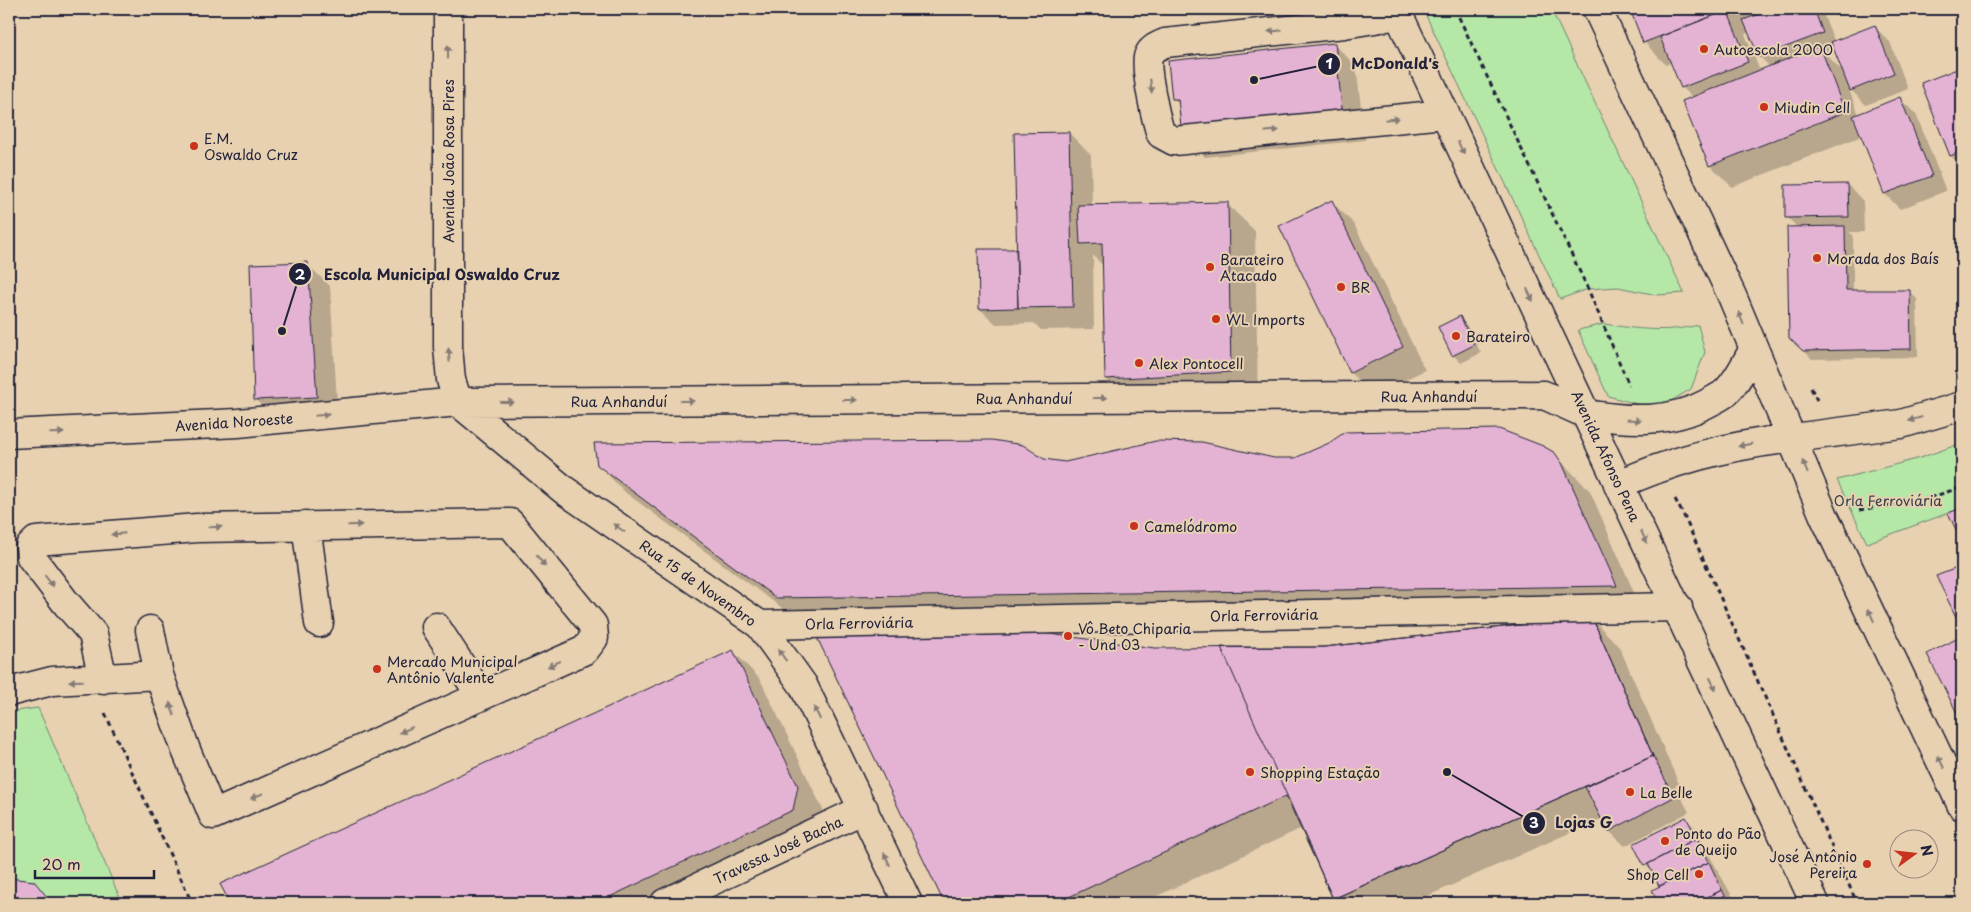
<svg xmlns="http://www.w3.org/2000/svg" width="1971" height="912" viewBox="0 0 1971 912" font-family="'Playpen Sans',sans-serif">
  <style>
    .green { fill: #b5e7a7; stroke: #6c8471 }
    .shadow { fill: #0003; fill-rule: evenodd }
    .building { fill: #e4b3d4; stroke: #22223b }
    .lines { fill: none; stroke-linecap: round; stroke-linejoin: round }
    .minor-casing { stroke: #22223b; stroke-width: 31 }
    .major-casing { stroke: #22223b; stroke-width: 31 }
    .path { stroke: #22223b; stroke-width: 3; stroke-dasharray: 5 4; stroke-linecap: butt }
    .minor { stroke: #e7d1b0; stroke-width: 28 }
    .major { stroke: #e7d1b0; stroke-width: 28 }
    .oneway { fill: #847a76 }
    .poi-dot { fill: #c8321e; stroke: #e7d1b0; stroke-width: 2 }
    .labels { text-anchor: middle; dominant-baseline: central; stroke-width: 4; stroke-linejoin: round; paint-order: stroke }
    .poi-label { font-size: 14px; fill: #22223b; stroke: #e7d1b0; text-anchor: start }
    .street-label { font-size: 14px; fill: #22223b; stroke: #e7d1b0 }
    .park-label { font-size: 14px; fill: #38404b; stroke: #e7d1b0 }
    .leader { fill: none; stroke: #22223b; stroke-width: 2 }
    .callout-dot { fill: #22223b; stroke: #e7d1b0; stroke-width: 2 }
    .mark-label { font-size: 15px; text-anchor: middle; font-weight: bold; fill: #fff }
    .callout-label { font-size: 15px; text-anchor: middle; font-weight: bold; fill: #22223b; stroke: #e7d1b0; stroke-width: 4; stroke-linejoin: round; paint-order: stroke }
  </style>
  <rect width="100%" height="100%" fill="#e7d1b0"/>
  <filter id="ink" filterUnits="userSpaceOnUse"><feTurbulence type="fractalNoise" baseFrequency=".02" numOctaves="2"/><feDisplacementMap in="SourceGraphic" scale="10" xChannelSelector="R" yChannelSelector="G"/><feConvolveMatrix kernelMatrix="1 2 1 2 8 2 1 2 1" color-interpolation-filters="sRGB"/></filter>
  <g filter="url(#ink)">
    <path class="green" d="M1423,9h128l133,284 -27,2 -39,-8 -30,2 -28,10z
      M1604,324c32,5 63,9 94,1l7,27 -14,37 -25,15h-29l-29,-8 -30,-66z
      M1962,443v65l-95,35 -30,-63 83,-22z
      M38,708l84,195h-113v-191z"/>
    <path class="shadow" d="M1631,9h190l14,33 40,-15 15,15 18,47 -42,16 -18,-18 11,28 41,-16 16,15 30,77 -46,18 -15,-15 -23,-58 -130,51 -22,-22 -17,-67 -11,-11 -10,-25 -6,3 -22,-23zM1750,32l10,25 10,10 -10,4 -15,-37zM1835,49l9,24 -19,-20z
      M1334,44l22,22 9,74 -160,17 -22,-22 -3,-30 -7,-7z
      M1962,68v99l-11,-11 -28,-72z
      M1069,133l22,22 1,51 135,-2 28,27 3,169 -124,6 -28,-27 -2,-112 -11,-12 1,74 -53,1 -7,-7 -38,1 -16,-15 -1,-58 39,-1z
      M1848,185l15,16 1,31h-15l4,3v56h56l8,8 1,58 -106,2 -22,-22 8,-109 -11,-11z
      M1332,202l22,22 71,146 -52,25 -22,-22 -71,-146z
      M307,264l23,22 8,133 -61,3 -22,-23z
      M1459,318l8,8 14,27 -20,10 -8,-8z
      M1554,454l36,37 53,122 -838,12 -179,-132 -28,-28 445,-5 22,3z
      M1962,567v60l-25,-50z
      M1591,618l28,28 60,138 -4,2 14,26 -64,34 -16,-15 -6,-13 -191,85h-73l-5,-5 -32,-70 -160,75h-196l-132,-274 340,20 170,-1z
      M1962,639v81l-33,-66z
      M733,651l27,28 65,135 -143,89h-451l-9,-18z
      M1686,819l7,7 43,77h-76l-7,-13 8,-4 -7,-14 -8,-6 8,-4 -1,-2 -7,4v2l-12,-21z
      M9,879l24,3 20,21h-44z"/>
    <path class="building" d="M1630,9h101l-88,34z
      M1773,9h41l9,24 -64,24 -16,-37z
      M1727,10l21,52 -67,26 -21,-51z
      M1875,25l19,48 -44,18 -19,-49z
      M1335,43l8,75 -161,17 -4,-36h-6l-4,-38z
      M1820,46l25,66 -136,54 -27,-65z
      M1962,67v84l-12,5 -29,-73z
      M1900,97l32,79 -48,18 -31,-78z
      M1069,132l4,175 -55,1 -4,-175z
      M1848,184l1,33 -64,1v-33z
      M1332,200l71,147 -53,26 -71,-147z
      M1228,202l3,170 -126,7 -3,-136 -22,1 -2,-39z
      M1845,226l1,64h64l1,59 -108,2 -14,-13 -2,-111z
      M978,249h38l2,59 -39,1z
      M308,262l9,135 -63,3 -4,-136z
      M1460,316l14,29 -22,11 -14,-29z
      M1499,429l44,17 12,7 7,10 55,123 -841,12 -179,-133 -3,-22 398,-3 31,5 21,14 21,3 91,-21 46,1 72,16h21l34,-15 16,-11z
      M1962,508v34l-14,-29z
      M1962,566v63l-26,-53z
      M1592,617l61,139 -320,143 -47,-103 -230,107h-112l-132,-276h184l159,21 169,-1z
      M1592,617l61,139 -320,143 -112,-252h103z
      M1962,636v87l-35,-69z
      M733,650l65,136 -5,24 -196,93h-367l-10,-19z
      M1653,756l21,41 -66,35 -23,-45z
      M1686,817l11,21 -53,28 -11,-22z
      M1697,838l12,24 -50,24 -11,-22z
      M1709,862l13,28 -27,13h-37l-6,-13z
      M9,878l25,3 18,22h-43z
      M1722,890l7,13h-34z"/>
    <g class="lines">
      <g class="minor-casing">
        <path id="minor" d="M448,9v338l3,33 7,22
          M1399,15l-55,9 -179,19c-7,3 -15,6 -17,14 -3,13 8,64 13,77l13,7 270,-27
          M458,402l106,88 196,135 43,60 105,218
          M9,434l229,-11 220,-21 1086,-7 42,19
          M1793,438l108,-14 61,-18
          M306,525l13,98
          M760,625l918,-18
          M436,627l45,69
          M103,679l-10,-45 -27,-31 -35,-46 -1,-10 6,-6 161,-13 313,-5 83,102 1,13 -9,12 -372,165 -27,-65 -27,-75 -9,-45
          M9,692l43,-11 107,-6
          M665,903l199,-94"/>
      </g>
      <g class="major-casing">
        <path id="major" d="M1396,9l419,894
          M1597,9l135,287 92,220 138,290
          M1586,414c43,7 84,10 124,-12 5,-3 12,-6 16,-10 12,-12 19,-27 27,-42
          M1618,485c56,-26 114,-40 175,-47"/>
      </g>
      <path class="path" d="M1455,9l133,280 41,96
        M1811,388l6,12
        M1675,499l9,17 173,387
        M1859,510l67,-11 36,-12
        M105,713l87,190"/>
      <use href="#minor" class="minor"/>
      <use href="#major" class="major"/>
    </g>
    <defs><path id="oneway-solid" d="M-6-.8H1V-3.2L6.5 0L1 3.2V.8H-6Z" transform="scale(1.25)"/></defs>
    <g class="oneway">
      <use href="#oneway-solid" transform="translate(1275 31) rotate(174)"/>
      <use href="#oneway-solid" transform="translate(448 52) rotate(-90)"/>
      <use href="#oneway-solid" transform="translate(1151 86) rotate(84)"/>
      <use href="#oneway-solid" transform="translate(1392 119) rotate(-6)"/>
      <use href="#oneway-solid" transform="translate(1272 131) rotate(-6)"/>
      <use href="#oneway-solid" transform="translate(1461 148) rotate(65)"/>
      <use href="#oneway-solid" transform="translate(1530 295) rotate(65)"/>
      <use href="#oneway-solid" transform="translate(1741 318) rotate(-111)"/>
      <use href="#oneway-solid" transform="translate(449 355) rotate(-95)"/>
      <use href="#oneway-solid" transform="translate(1100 398)"/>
      <use href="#oneway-solid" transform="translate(850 400)"/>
      <use href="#oneway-solid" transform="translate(687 401)"/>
      <use href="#oneway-solid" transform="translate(507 402)"/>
      <use href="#oneway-solid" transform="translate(322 415) rotate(-5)"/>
      <use href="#oneway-solid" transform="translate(1915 419) rotate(164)"/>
      <use href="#oneway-solid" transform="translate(1634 420) rotate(4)"/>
      <use href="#oneway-solid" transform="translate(57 433) rotate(-2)"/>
      <use href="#oneway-solid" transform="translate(1745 445) rotate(168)"/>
      <use href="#oneway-solid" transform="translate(1805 467) rotate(-112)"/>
      <use href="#oneway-solid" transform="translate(355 525) rotate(-1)"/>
      <use href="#oneway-solid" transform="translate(215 527) rotate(-1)"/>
      <use href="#oneway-solid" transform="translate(619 528) rotate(-145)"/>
      <use href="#oneway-solid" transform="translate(118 534) rotate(175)"/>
      <use href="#oneway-solid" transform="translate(1644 537) rotate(64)"/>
      <use href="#oneway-solid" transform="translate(541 561) rotate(51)"/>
      <use href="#oneway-solid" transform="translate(49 581) rotate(53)"/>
      <use href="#oneway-solid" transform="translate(1871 615) rotate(-115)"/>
      <use href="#oneway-solid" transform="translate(782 655) rotate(-126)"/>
      <use href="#oneway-solid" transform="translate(554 664) rotate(156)"/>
      <use href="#oneway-solid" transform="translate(76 681) rotate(178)"/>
      <use href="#oneway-solid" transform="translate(1713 684) rotate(65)"/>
      <use href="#oneway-solid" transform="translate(172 709) rotate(-110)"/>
      <use href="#oneway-solid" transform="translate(817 713) rotate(-116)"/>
      <use href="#oneway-solid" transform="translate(406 730) rotate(156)"/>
      <use href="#oneway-solid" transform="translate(1941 762) rotate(-115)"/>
      <use href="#oneway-solid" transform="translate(257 796) rotate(156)"/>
      <use href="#oneway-solid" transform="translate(887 859) rotate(-115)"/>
    </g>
  </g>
  <g class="poi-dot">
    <circle cx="1704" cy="49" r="5"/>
    <circle cx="1764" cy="107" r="5"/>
    <circle cx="194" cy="146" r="5"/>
    <circle cx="1817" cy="258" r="5"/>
    <circle cx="1210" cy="267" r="5"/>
    <circle cx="1341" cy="287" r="5"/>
    <circle cx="1216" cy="319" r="5"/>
    <circle cx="1456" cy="336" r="5"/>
    <circle cx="1139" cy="363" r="5"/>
    <circle cx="1134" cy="526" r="5"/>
    <circle cx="1068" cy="636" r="5"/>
    <circle cx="377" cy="669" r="5"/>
    <circle cx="1250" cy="772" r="5"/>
    <circle cx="1630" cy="792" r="5"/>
    <circle cx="1665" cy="841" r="5"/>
    <circle cx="1867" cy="864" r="5"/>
    <circle cx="1699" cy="874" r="5"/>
  </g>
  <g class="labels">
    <g class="poi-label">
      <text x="1714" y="49">Autoescola 2000</text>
      <text x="1774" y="107">Miudin Cell</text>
      <text x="204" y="138">E.M.<tspan x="204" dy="16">Oswaldo Cruz</tspan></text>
      <text x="1827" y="258">Morada dos Baís</text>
      <text x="1220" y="259">Barateiro<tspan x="1220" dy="16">Atacado</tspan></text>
      <text x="1351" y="287">BR</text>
      <text x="1226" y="319">WL Imports</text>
      <text x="1466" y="336">Barateiro</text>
      <text x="1149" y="363">Alex Pontocell</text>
      <text x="1144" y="526">Camelódromo</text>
      <text x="1078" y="628">Vô Beto Chiparia<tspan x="1078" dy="16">- Und 03</tspan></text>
      <text x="387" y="661">Mercado Municipal<tspan x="387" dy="16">Antônio Valente</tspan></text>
      <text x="1260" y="772">Shopping Estação</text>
      <text x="1640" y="792">La Belle</text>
      <text x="1675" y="833">Ponto do Pão<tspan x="1675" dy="16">de Queijo</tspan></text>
      <text x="1857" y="856" text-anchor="end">José Antônio<tspan x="1857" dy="16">Pereira</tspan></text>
      <text x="1689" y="874" text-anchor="end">Shop Cell</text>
    </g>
    <g class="street-label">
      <text transform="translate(448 161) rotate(-90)">Avenida João Rosa Pires</text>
      <text x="1429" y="396">Rua Anhanduí</text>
      <text x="1024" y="398">Rua Anhanduí</text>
      <text x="619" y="401">Rua Anhanduí</text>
      <text transform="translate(234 422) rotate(-4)">Avenida Noroeste</text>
      <text transform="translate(1606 456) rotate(65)">Avenida Afonso Pena</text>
      <text transform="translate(698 583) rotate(35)">Rua 15 de Novembro</text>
      <text transform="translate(1264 615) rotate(-1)">Orla Ferroviária</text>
      <text transform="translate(859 623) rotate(-1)">Orla Ferroviária</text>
      <text transform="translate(778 850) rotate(-25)">Travessa José Bacha</text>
    </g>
    <g class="park-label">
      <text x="1888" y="500">Orla Ferroviária</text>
    </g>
  </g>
  <path class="leader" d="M1254 80L1329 64M282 331L300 274M1447 772L1534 823"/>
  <g class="callout-dot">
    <circle cx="1254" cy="80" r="5"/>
    <circle cx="282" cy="331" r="5"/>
    <circle cx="1447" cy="772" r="5"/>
    <circle cx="1329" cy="64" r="12"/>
    <circle cx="300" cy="274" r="12"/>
    <circle cx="1534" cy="823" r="12"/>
  </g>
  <g class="mark-label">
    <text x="1329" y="69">1</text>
    <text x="300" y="280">2</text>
    <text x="1534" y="828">3</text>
  </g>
  <g class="callout-label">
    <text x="1395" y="69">McDonald's</text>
    <text x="442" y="280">Escola Municipal Oswaldo Cruz</text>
    <text x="1584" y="828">Lojas G</text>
  </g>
  <rect width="1971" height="912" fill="none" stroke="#e7d1b0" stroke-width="30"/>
  <rect x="15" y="15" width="1941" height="882" fill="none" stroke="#22223b" stroke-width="2" filter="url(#ink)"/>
  <g transform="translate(1914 854) rotate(75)"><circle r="24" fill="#e7d1b0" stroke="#988b81"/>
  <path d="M0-4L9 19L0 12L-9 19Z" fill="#c8321e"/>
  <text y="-8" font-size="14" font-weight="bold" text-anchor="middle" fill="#22223b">N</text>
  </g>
  <path d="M35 870v8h119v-8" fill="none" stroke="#22223b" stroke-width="2.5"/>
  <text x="42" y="870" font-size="15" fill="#22223b" stroke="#e7d1b0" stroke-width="4" paint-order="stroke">20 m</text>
</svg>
